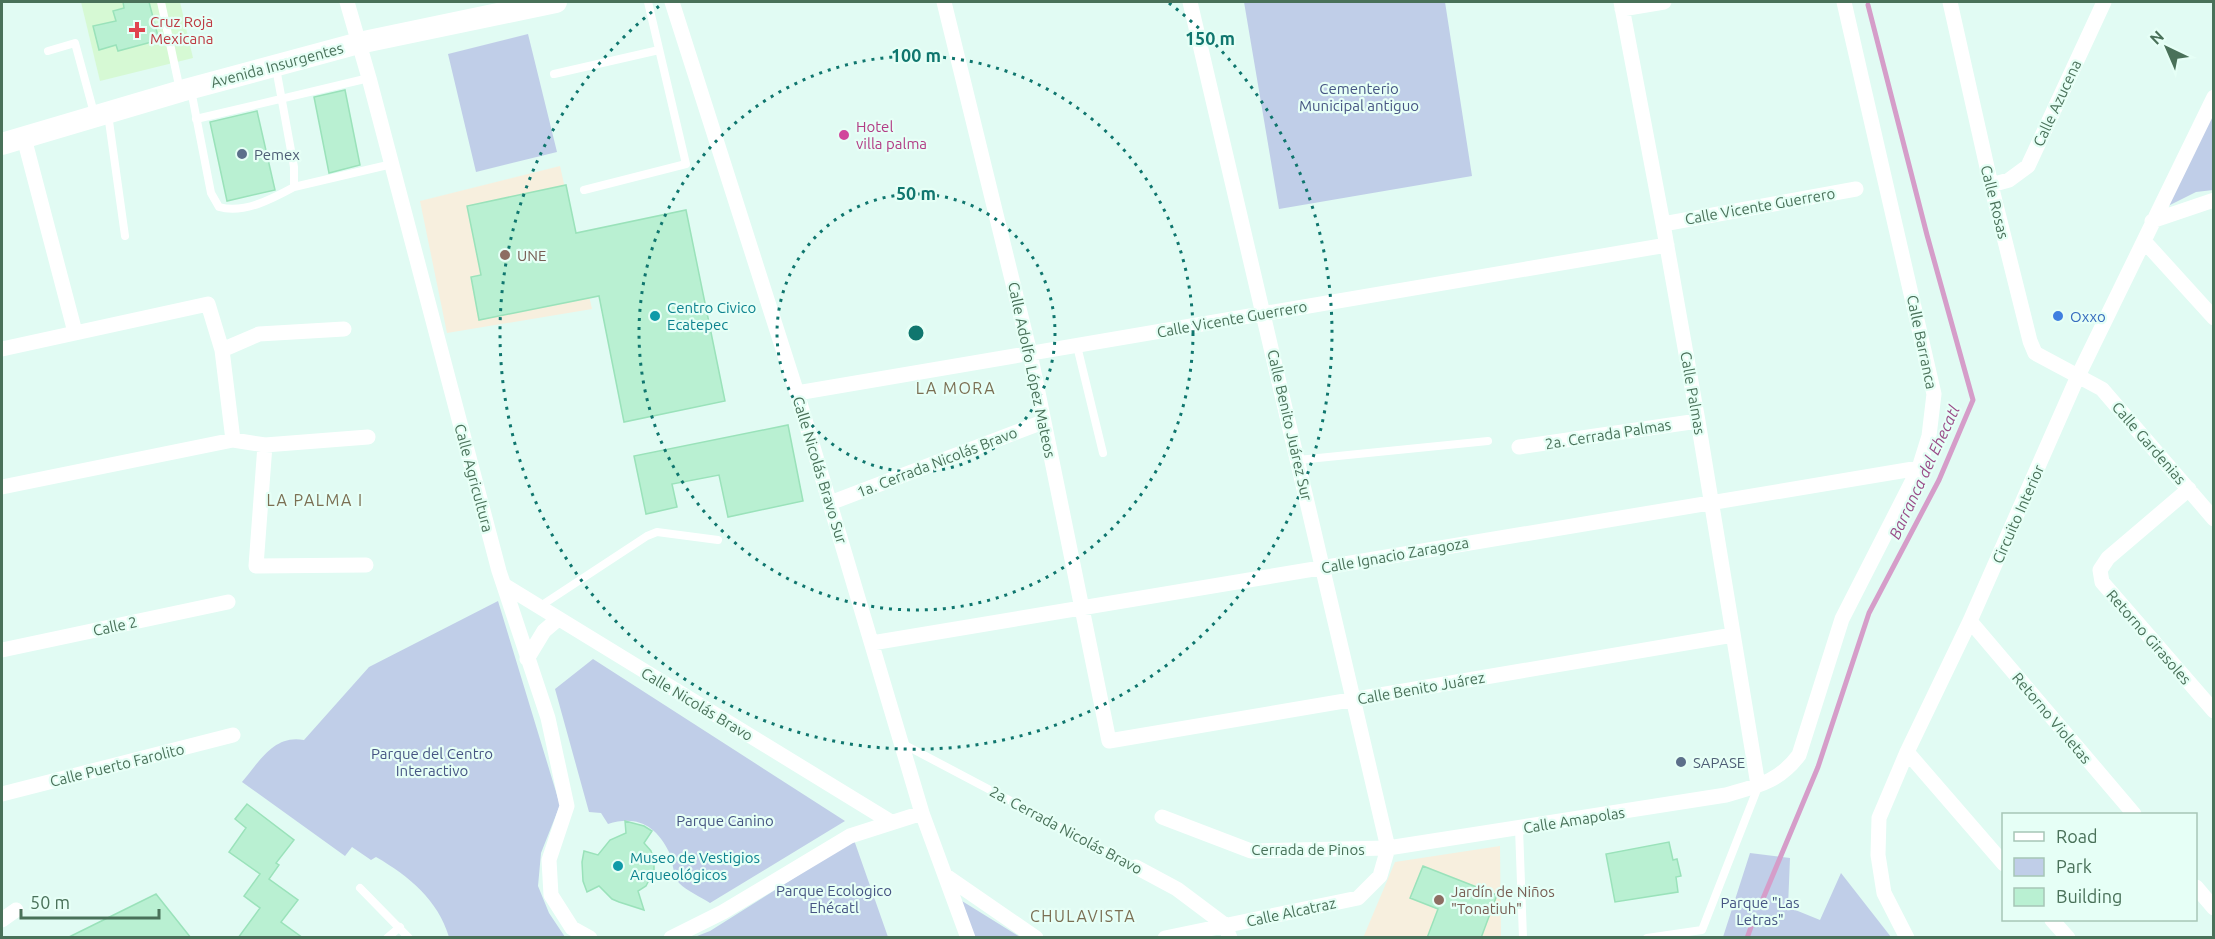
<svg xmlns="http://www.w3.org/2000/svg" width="2215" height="939" viewBox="0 0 2215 939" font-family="Ubuntu,sans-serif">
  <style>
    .education { fill: #f7efde }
    .medical { fill: #d6f9d4 }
    .green { fill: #c0cee8 }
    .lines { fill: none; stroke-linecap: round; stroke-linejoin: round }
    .stream { stroke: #d59dc9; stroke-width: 5 }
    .building { fill: #b9f0d2; stroke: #9ae2ba; stroke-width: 1.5 }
    .lane { stroke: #fff; stroke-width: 8 }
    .street { stroke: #fff; stroke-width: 15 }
    .secondary { stroke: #fff; stroke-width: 22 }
    .ring { fill: none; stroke: #0f766e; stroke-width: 3; stroke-dasharray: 3 6 }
    .health-dot { fill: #e0444e; stroke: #e6fff6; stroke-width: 2 }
    .hotel-dot { fill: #d1479c; stroke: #e6fff6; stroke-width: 2 }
    .service-dot { fill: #5c6f8a; stroke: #e6fff6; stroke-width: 2 }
    .education-dot { fill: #8d6e63; stroke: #e6fff6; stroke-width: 2 }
    .culture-dot { fill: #0f9aa8; stroke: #e6fff6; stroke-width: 2 }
    .shop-dot { fill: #3f7fe0; stroke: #e6fff6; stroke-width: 2 }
    .labels { text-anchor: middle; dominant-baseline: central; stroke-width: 4.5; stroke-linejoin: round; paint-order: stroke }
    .health-label { font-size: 15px; fill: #be3a42; stroke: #e6fff6; text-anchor: start }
    .street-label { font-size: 15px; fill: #497159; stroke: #e6fff6 }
    .park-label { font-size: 15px; fill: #465583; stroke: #e6fff6 }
    .hotel-label { font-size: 15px; fill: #b23c85; stroke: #e6fff6; text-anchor: start }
    .service-label { font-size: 15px; fill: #4e5e75; stroke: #e6fff6; text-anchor: start }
    .education-label { font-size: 15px; fill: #785e54; stroke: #e6fff6; text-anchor: start }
    .culture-label { font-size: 15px; fill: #0d838f; stroke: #e6fff6; text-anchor: start }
    .shop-label { font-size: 15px; fill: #366cbe; stroke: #e6fff6; text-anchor: start }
    .neighbourhood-label { font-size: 16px; letter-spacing: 1.5px; fill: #7b6f53; stroke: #e6fff6 }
    .water-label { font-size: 16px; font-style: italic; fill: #994c88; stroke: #e6fff6 }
    .centre { fill: #0f766e; stroke: #e6fff6; stroke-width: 3 }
    .ring-label { font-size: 18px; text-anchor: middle; font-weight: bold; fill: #0f766e; stroke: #e6fff6; stroke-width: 4.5; stroke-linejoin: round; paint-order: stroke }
  </style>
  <rect width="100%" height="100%" fill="#e1fbf3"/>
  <path class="education" d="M560,166l32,143 -145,24 -27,-132z
    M1500,846l1,91 -138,1 32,-76z"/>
  <path class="medical" d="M81,2h99l13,56 -93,23z"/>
  <path class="green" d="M1244,2h201l27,174 -193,33z
    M528,34l29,118 -81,20 -28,-118z
    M2213,112v78l-17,2 -30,15z
    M498,601l62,204 -19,48 -3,33 11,27 16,24h-116c-11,-37 -40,-61 -73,-80l-5,3 -19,-13 -7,9 -103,-74c17,-20 32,-48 62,-42l65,-73z
    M593,659l252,162 -135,82c-9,-6 -23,-12 -31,-20 -6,-7 -6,-22 -10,-31 -13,-27 -33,-37 -61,-28l-7,-11 -12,-1 -34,-123z
    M854,840l34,97 -196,1 18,-7z
    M1750,853l40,5 -2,49 32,13 21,-47 50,64h-168z
    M962,901l58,36h-46z"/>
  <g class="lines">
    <path class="stream" d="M1762,901l56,-134 51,-154 70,-133 34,-80 -46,-165 -59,-230
      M1747,938l7,-19"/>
  </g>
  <path class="building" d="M123,2h26l10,38 -41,11 -2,-6 -17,5 -6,-24 23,-5 -3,-10 11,-3z
    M345,90l15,75 -31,8 -15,-76z
    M257,111l18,79 -48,11 -17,-79z
    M566,185l10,48 110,-23 39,191 -101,21 -25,-126 -120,24 -8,-43 10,-2 -14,-69z
    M788,425l15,76 -75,16 -9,-42 -47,9 5,23 -31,7 -12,-58z
    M247,804l47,36 -18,23 3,2 -10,14 29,21 -17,22 22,16h-65l22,-30 -16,-12 16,-22 -31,-22 17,-24 -11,-9z
    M625,821l19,5 8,5 -8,12 7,8 3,9v10l-8,16 -8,5 6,19 -25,-8 -7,-3 -13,-13 -12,6 -4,-11 -1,-19 2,-11 14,4 12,-15 16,-7z
    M1669,842l4,18 4,-1 4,17 -5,1 2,15 -63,10 -9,-48z
    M1423,866l74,29 -16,43h-54l11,-29 -28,-11z
    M156,894l35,44h-124z"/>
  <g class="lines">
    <path class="lane" d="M161,2l19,88
      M48,51l27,-8 19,70
      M554,74l105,-24
      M191,90l20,103 8,14c25,7 53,-8 75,-20v-20l-18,-99
      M108,114l17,122
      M196,119l173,-41
      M294,187l98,-23
      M584,190l102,-26 -38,-162
      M1077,346l26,107
      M1298,460l190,-19
      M539,607l108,-71 10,-4 61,8
      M903,744l233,123
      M1519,828l4,110
      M360,888l49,50
      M387,938l13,-11
      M1647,938l55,-8 56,-143"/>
    <path class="street" d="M347,2l22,76 130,493 49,147 19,88 -18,54 2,35 21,33 18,10
      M672,2l125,391 125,420 46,125
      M944,2l86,351 79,388 624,-106
      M1190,2l198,846
      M1621,2l42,222 35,197 60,364
      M1950,2l41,183 39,156 5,12 67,36 112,130
      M1622,9l42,-7
      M24,138l51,194
      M1991,185l18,-5 19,-14 76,-164
      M2152,221l62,-21
      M1663,224l193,-35
      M2144,241l70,77
      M2,349l206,-45 14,46 11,90
      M222,350l37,-16 85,-5
      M797,393l870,-148
      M265,445l-9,121 110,-1
      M1519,447l179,-26
      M2,487l231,-47 32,5 103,-8
      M2189,489l-81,69 -8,12 2,12 112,129
      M830,503l213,-81
      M504,585l387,237
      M1970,621l164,193
      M872,643l1047,-175
      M2,650l226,-48
      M527,659l17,-28 14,-12
      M1907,752l97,112
      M2,794l231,-59
      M1162,817l89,34 137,-3 338,-53c31,-9 53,-13 73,-40l43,-136 77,-151 10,-32 5,-42 -90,-392
      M1136,867l41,22 48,36 5,13
      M946,876l90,62
      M2196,887l18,21
      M2,920l14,-10
      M2052,920l16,18
      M671,938l52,-26 127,-76 72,-23
      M1165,938l193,-40 22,-22 8,-28
      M1907,938l-23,-45 -6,-38 1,-37 28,-66 63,-131 108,-245 136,-279"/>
    <path class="secondary" d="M2,144l179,-53 178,-48 197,-41"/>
  </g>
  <g class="ring">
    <circle cx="916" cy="333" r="139"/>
    <circle cx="916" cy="333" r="277"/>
    <path d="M1169 3A416 416 0 1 1 663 3"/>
  </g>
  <path class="health-dot" d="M134 21h6v6h6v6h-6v6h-6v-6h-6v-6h6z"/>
  <circle class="hotel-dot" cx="844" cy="135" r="6"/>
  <g class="service-dot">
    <circle cx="242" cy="154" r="6"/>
    <circle cx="1681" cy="762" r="6"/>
  </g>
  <g class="education-dot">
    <circle cx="505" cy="255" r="6"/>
    <circle cx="1439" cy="900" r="6"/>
  </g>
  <g class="culture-dot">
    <circle cx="655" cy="316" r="6"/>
    <circle cx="618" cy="866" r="6"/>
  </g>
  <circle class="shop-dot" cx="2058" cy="316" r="6"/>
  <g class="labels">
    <g class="health-label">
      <text x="150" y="21">Cruz Roja<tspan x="150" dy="17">Mexicana</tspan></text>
    </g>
    <g class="street-label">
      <text transform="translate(277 65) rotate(-15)">Avenida Insurgentes</text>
      <text transform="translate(2057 103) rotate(-65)">Calle Azucena</text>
      <text transform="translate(1995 202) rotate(76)">Calle Rosas</text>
      <text transform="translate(1760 206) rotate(-10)">Calle Vicente Guerrero</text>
      <text transform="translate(1232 319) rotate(-10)">Calle Vicente Guerrero</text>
      <text transform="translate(1922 342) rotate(78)">Calle Barranca</text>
      <text transform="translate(1032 370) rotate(78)">Calle Adolfo López Mateos</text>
      <text transform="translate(1693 393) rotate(80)">Calle Palmas</text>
      <text transform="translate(1290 425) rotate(77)">Calle Benito Juárez Sur</text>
      <text transform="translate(1608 434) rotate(-9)">2a. Cerrada Palmas</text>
      <text transform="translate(2149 443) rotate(49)">Calle Gardenias</text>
      <text transform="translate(937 462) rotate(-21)">1a. Cerrada Nicolás Bravo</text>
      <text transform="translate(820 470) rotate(73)">Calle Nicolás Bravo Sur</text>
      <text transform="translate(474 478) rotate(75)">Calle Agricultura</text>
      <text transform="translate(2018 514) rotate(-66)">Circuito Interior</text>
      <text transform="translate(1395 555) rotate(-10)">Calle Ignacio Zaragoza</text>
      <text transform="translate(115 626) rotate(-12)">Calle 2</text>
      <text transform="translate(2149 637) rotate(49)">Retorno Girasoles</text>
      <text transform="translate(1421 688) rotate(-10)">Calle Benito Juárez</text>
      <text transform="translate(697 704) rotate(31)">Calle Nicolás Bravo</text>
      <text transform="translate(2052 718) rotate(50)">Retorno Violetas</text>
      <text transform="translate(117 765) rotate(-14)">Calle Puerto Farolito</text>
      <text transform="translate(1574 820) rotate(-9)">Calle Amapolas</text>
      <text transform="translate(1066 830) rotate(28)">2a. Cerrada Nicolás Bravo</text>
      <text x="1308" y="849">Cerrada de Pinos</text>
      <text transform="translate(1291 912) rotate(-12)">Calle Alcatraz</text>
    </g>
    <g class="park-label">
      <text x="1359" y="88">Cementerio<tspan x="1359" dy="17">Municipal antiguo</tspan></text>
      <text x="432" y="753">Parque del Centro<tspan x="432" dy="17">Interactivo</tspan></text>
      <text x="725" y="820">Parque Canino</text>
      <text x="834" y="890">Parque Ecologico<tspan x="834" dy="17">Ehécatl</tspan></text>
      <text x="1760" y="902">Parque "Las<tspan x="1760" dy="17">Letras"</tspan></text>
    </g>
    <g class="hotel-label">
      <text x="856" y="126">Hotel<tspan x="856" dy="17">villa palma</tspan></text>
    </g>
    <g class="service-label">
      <text x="254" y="154">Pemex</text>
      <text x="1693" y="762">SAPASE</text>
    </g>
    <g class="education-label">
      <text x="517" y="255">UNE</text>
      <text x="1451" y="891">Jardín de Niños<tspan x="1451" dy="17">"Tonatiuh"</tspan></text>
    </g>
    <g class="culture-label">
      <text x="667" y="307">Centro Civico<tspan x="667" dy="17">Ecatepec</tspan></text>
      <text x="630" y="857">Museo de Vestigios<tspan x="630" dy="17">Arqueológicos</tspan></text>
    </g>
    <g class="shop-label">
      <text x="2070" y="316">Oxxo</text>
    </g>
    <g class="neighbourhood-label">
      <text x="956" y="388">LA MORA</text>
      <text x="315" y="500">LA PALMA I</text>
      <text x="1083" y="916">CHULAVISTA</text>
    </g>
    <g class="water-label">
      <text transform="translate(1924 472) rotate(-65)">Barranca del Ehecatl</text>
    </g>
  </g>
  <circle cx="916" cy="333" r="9" class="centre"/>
  <g class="ring-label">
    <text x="1210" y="45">150 m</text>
    <text x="916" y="62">100 m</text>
    <text x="916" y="200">50 m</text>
  </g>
  <rect width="2215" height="939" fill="none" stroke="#497159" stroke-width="6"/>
  <rect x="2002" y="813" width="195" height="108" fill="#e6fff6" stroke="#a7c6b7" stroke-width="1.5"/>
  <rect x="2014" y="832" width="30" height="9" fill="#ffffff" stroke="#a7c6b7" stroke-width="1.5"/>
  <text x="2056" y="843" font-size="18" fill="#497159">Road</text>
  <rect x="2014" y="858" width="30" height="18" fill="#c0cee8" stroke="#a7c6b7" stroke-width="1.5"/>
  <text x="2056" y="873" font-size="18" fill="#497159">Park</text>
  <rect x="2014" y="888" width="30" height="18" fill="#b9f0d2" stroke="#a7c6b7" stroke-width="1.5"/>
  <text x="2056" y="903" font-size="18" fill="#497159">Building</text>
  <g transform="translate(2167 48) rotate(316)" stroke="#e6fff6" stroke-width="4.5" paint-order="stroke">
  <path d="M0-4.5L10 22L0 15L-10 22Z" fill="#497159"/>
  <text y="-9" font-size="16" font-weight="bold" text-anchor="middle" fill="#497159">N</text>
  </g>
  <path d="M21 909v9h138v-9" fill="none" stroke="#497159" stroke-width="3"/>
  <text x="30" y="909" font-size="18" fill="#497159" stroke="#e6fff6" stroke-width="4.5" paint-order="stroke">50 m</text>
</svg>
